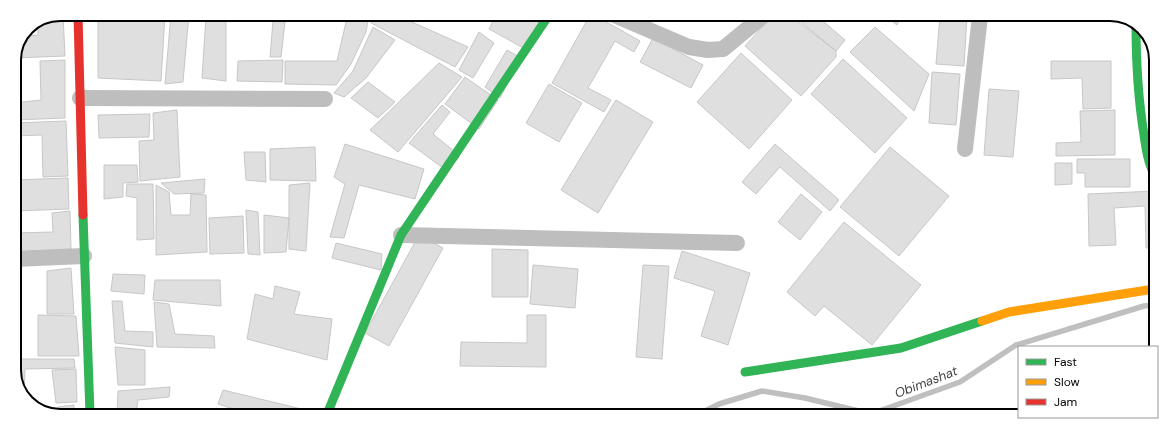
<svg xmlns="http://www.w3.org/2000/svg" width="1170" height="430" viewBox="0 0 1170 430" font-family="'DM Sans',sans-serif">
  <style>
    .lines { fill: none; stroke-linecap: round; stroke-linejoin: round }
    .stream { stroke: #bfbfbf; stroke-width: 5.5 }
    .building { fill: #dfdfdf; stroke: #c7c7c7 }
    .street { stroke: #bebebe; stroke-width: 16 }
    .fast { stroke: #30b455; stroke-width: 9 }
    .slow { stroke: #ff9f0a; stroke-width: 9 }
    .jam { stroke: #e5322d; stroke-width: 9 }
    .labels { text-anchor: middle; dominant-baseline: central; stroke-width: 3; stroke-linejoin: round; paint-order: stroke }
    .water-label { font-size: 13px; font-style: italic; fill: #444; stroke: #fff }
    .rim { fill: none; stroke: #000; stroke-width: 2 }
  </style>
  <rect width="100%" height="100%" fill="#fff"/>
  <g class="lines">
    <path class="stream" d="M697,415l22,-11 43,-13 43,7 66,16 89,-32 56,-37 128,-39 10,-1"/>
  </g>
  <path class="building" d="M60,14h3l2,42 -51,2 10,-22 14,-1v-12z
    M98,14h67l-4,67 -63,-3z
    M171,14h18l-6,68 -18,2z
    M266,14l42,1v4l-42,-2z
    M226,15v66l-24,-3 4,-62z
    M340,15h29l-3,17 -15,32 -15,21 -51,-1v-23h52l9,-39z
    M373,15h23l72,32 -13,20 -84,-44z
    M496,15h15l8,3 1,-3h22l-15,35 -38,-21z
    M590,15h4l46,26 -6,11 -19,-11 -27,47 23,12 -7,12 -52,-29z
    M772,16h19l45,35v6l-35,39 -56,-50z
    M794,16h23l28,24 -9,11z
    M885,16h16l-4,9z
    M940,16h27l-3,50 -28,-2z
    M273,21l12,1 -4,35h-11z
    M373,27l22,13 -29,38 -22,19 -10,-4 19,-22z
    M875,27l54,47 -15,37 -64,-59z
    M479,32l15,11 -21,35 -14,-8z
    M653,38l50,27 -12,23 -51,-26z
    M507,50l14,8 -21,40 -15,-11z
    M741,53l51,47 -43,49 -52,-47z
    M843,59l64,59 -32,35 -64,-59z
    M65,60v58l-51,2v-17l27,-3 -1,-39z
    M283,60l-1,22 -45,-1 1,-20z
    M1051,61h60v47l-28,1 -1,-31 -31,1z
    M439,63l23,14 -64,75 -28,-22z
    M932,72l28,2 -4,51 -27,-2z
    M465,77l33,23 -19,29 -34,-25z
    M368,82l27,20 -17,16 -27,-20z
    M549,84l33,19 -23,39 -33,-19z
    M989,89l30,2 -6,66 -29,-2z
    M616,100l37,22 -55,91 -37,-23z
    M442,105l8,7 -17,22 27,22 -13,15 -38,-28z
    M177,110l3,67 -40,4 -1,-40 15,-1 -1,-27z
    M1115,110v45l-59,1v-13l25,-1 -1,-31z
    M150,114l-1,23 -50,1 -1,-23z
    M66,121l2,55 -25,1 -1,-42 -28,1v-13z
    M345,144l79,25 -9,30 -56,-14 -15,53 -14,-1 15,-53 -11,-7z
    M775,144l64,56 -9,11 -50,-44 -24,27 -14,-12z
    M315,147l1,34 -46,-1v-31z
    M890,147l59,49 -50,60 -59,-49z
    M244,152h21l1,30 -20,-2z
    M1077,159h53v28h-45v-14h-8z
    M1055,163h17v21l-17,1z
    M104,165h33l1,17 -15,1v14l-19,2z
    M68,178l1,31 -55,2v-31z
    M205,179l-1,14 -30,1 -13,-11z
    M310,183l-4,68 -17,-2v-64z
    M127,184h26l1,55 -17,1v-42l-11,-2z
    M156,185l13,7 2,23h19l1,-21 15,1 1,57 -51,3z
    M1155,191v57h-9l-1,-42 -31,2 2,37 -27,1 -1,-52z
    M801,194l21,18 -22,28 -22,-18z
    M246,210l12,2 2,43 -12,-1z
    M70,211l1,38 -57,3v-19l39,-1 -1,-19z
    M264,215l25,3 -3,34 -22,1z
    M243,216l1,37 -34,1 -1,-36z
    M844,222l77,63 -49,60 -48,-39 -9,10 -28,-24z
    M419,235l24,13 -54,98 -24,-13z
    M336,243l46,11 -1,16 -49,-12z
    M492,249l36,1v47h-36z
    M682,251l68,22 -22,72 -27,-9 14,-45 -41,-13z
    M533,265l45,4 -3,39 -45,-4z
    M643,265l26,1 -7,93 -26,-2z
    M71,268l3,46h-27v-43z
    M113,274l32,1 -1,19 -33,-3z
    M155,280h65l1,26 -68,-6z
    M275,286l25,6 -6,22 38,5 -5,41 -80,-21 8,-45 18,5z
    M112,301h10l3,30 28,1v15l-38,-4z
    M154,302l15,2 6,30 39,2 1,12 -58,-1z
    M38,315l38,1 3,40h-41z
    M527,315h19v52l-86,-1 1,-24 66,1z
    M14,320l3,35 -3,1z
    M115,347l30,3v35h-27z
    M14,359h60l1,9 -50,1 -1,28h-1l-9,-24z
    M76,369l1,33 -21,1 -4,-33z
    M170,387l-1,10 -31,3 -2,14h-19l1,-23z
    M223,390l91,22 -1,2h-64l-31,-10z
    M74,405v9h-16v-7z"/>
  <g class="lines">
    <path class="street" d="M614,15l75,32 19,3 15,-1 40,-33
      M80,98l245,1
      M965,149l15,-133
      M401,235l336,8
      M14,259l70,-3"/>
    <path class="fast" d="M1136,24c0,37 2,74 8,111 2,14 4,28 11,41
      M83,215l7,199
      M745,372l156,-24 81,-27
      M327,414l74,-179 148,-220"/>
    <path class="slow" d="M982,321l27,-9 145,-23"/>
    <path class="jam" d="M78,14l5,201"/>
  </g>
  <g class="labels">
    <g class="water-label">
      <text transform="translate(926 382) rotate(-21)">Obimashat</text>
    </g>
  </g>
  <path d="M0 0H1170V430H0ZM60 21H1110A39 39 0 0 1 1149 60V370A39 39 0 0 1 1110 409H60A39 39 0 0 1 21 370V60A39 39 0 0 1 60 21Z" fill="#fff" fill-rule="evenodd"/>
  <path class="rim" d="M60 21H1110A39 39 0 0 1 1149 60V370A39 39 0 0 1 1110 409H60A39 39 0 0 1 21 370V60A39 39 0 0 1 60 21Z"/>
  <rect x="1018" y="346" width="140" height="72" fill="#ffffff" stroke="#999999"/>
  <rect x="1026" y="359" width="20" height="6" fill="#30b455" stroke="#999999"/>
  <text x="1054" y="366" font-size="12" fill="#000000">Fast</text>
  <rect x="1026" y="379" width="20" height="6" fill="#ff9f0a" stroke="#999999"/>
  <text x="1054" y="386" font-size="12" fill="#000000">Slow</text>
  <rect x="1026" y="399" width="20" height="6" fill="#e5322d" stroke="#999999"/>
  <text x="1054" y="406" font-size="12" fill="#000000">Jam</text>
</svg>
